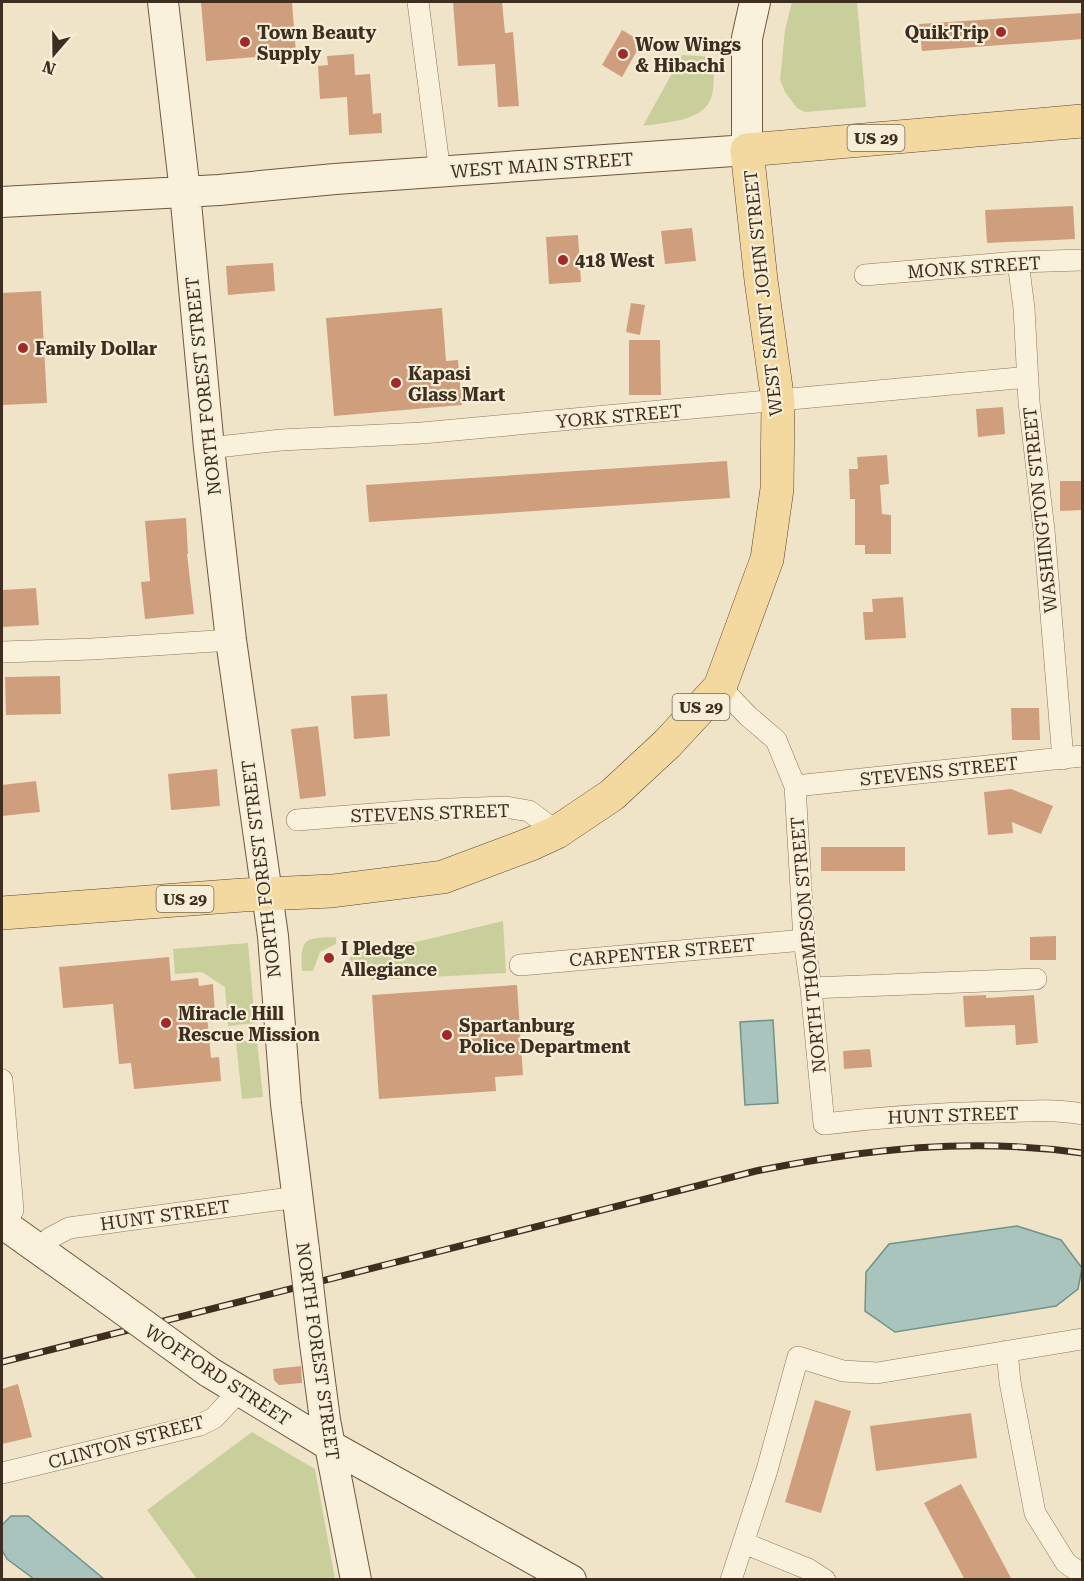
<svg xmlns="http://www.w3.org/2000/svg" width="1084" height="1581" viewBox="0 0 1084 1581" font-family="'Roboto Serif',serif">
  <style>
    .green { fill: #c9cf9b }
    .water { fill: #a9c4bc; stroke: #6f938a; stroke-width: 1.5 }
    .building { fill: #cf9f7d }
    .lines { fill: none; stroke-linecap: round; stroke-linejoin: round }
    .street-casing { stroke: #8d765c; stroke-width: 22 }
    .secondary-casing { stroke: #6f573f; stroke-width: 32 }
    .primary-casing { stroke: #5b4430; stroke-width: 34 }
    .street { stroke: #faf1dc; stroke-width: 21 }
    .secondary { stroke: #faf1dc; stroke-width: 30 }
    .primary { stroke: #f3d9a0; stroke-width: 33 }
    .rail-casing { stroke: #3d2e20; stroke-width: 7 }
    .rail { stroke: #f7eed8; stroke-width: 4.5; stroke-dasharray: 14; stroke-linecap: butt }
    .secondary-bridge-casing { stroke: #6f573f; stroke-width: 32; stroke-linecap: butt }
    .secondary-bridge { stroke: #faf1dc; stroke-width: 30 }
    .poi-dot { fill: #9e2a2b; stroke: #f7eed8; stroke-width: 2 }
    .labels { text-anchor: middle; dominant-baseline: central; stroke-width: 4.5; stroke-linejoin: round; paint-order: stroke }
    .shield { fill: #f7eed8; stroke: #756857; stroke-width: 1.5 }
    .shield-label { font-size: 16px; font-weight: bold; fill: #3d2e20 }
    .poi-label { font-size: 18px; font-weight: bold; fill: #3d2e20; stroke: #f7eed8; text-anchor: start }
    .street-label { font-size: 18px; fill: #3d2e20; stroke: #f7eed8 }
  </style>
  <rect width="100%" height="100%" fill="#f0e4c8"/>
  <path class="green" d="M792,2h65l9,105 -61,5 -8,-4 -12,-16 -5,-12 5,-50z
    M682,55l32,2c-1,12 1,26 -2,38 -6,27 -47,27 -69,31z
    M503,921l3,52 -133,7 -27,-16 12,-19 58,-3z
    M336,937v7l-16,8 -7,19h-11c-2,-34 3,-33 34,-34z
    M248,943l7,80 -27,3 -3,-39 -23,-15 -27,2 -2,-25z
    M257,1040l6,57 -21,2 -6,-57z
    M252,1432l63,37 20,110h-138l-50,-69z"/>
  <path class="water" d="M773,1020l5,83 -33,2 -5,-83z
    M1017,1226l44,14 21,28 -4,21 -22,17 -161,26 -30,-21 1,-39 23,-28z
    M11,1516h17l76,63h-70l-27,-20 -5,-9v-25z"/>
  <path class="building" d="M201,2h91l4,52 -90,7z
    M453,2h49l3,31 8,-1 6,74 -21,1 -3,-43 -37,2z
    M1083,13v26l-161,12 -3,-27z
    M622,30l20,12 -20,35 -20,-12z
    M354,54l1,21 15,-1 3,40 8,-1 1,20 -33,2 -2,-38 -27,2 -2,-33 10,-1 -1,-9z
    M1073,206l2,33 -88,4 -2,-33z
    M692,228l4,33 -31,3 -4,-33z
    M578,235l3,47 -32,2 -3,-47z
    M273,263l2,28 -47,4 -2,-29z
    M41,291l6,112 -45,2v-112z
    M631,303l14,2 -5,30 -14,-3z
    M442,308l4,53 12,-1 4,45 -128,11 -8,-98z
    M629,340h31l1,55h-32z
    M1003,407l2,27 -27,3 -2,-28z
    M887,455l2,29 -9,1 2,29 9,1v39h-26v-9h-10v-46h-5l-1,-30h9l-1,-12z
    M727,461l3,37 -361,24 -3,-37z
    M1060,481h23v29l-23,1z
    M186,518l2,36h-1l7,60 -49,5 -4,-37 9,-1 -5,-60z
    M36,588l3,37 -37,2v-37z
    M903,597l3,41 -41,2 -2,-28h10l-1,-13z
    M60,676l1,38 -55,1 -1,-38z
    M387,694l3,42 -36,3 -3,-43z
    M1011,708h28l1,32h-28z
    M318,726l8,70 -26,3 -9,-70z
    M217,769l3,37 -49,4 -3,-36z
    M36,781l4,31 -38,4v-31z
    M1011,789l42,17 -12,28 -29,-12 1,11 -25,2 -4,-43z
    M821,847h84v24h-84z
    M1056,936v24h-26v-23z
    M169,957l2,24 27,-3 1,8 14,-2 2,30 -8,1 4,43 8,-1 2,24 -87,8 -3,-26 -12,1 -6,-60 -50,4 -4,-41z
    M517,985l6,90 -28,2 1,14 -117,8 -7,-104z
    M986,995v3l48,-3 4,48 -22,2 -1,-20 -50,2 -2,-31z
    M870,1049l2,18 -28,2 -1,-18z
    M301,1366l1,17 -23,2 -5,-5 -1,-11z
    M18,1384l14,53 -30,7v-55z
    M815,1400l36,11 -30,102 -36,-11z
    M971,1413l6,45 -101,13 -6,-45z
    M961,1484l51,96h-47l-41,-77z"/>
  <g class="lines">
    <g class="street-casing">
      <path id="street" d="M418,2l22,171
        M1018,262l6,46 5,94 15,128 19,229
        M865,275l153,-13 64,-2
        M209,448l72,-8 141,-7 606,-56
        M2,652l90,-3 139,-9
        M720,687l28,29 28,24 19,46 9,154 7,48 13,136c58,-7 116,-11 175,-12 28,-1 56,-3 83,2
        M795,786l287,-30
        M297,820l127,-10 81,-3 24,4 28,21
        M520,965l284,-25
        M811,988l225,-9
        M2,1080l11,130 -8,15
        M41,1251l9,-13 19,-10 214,-29 14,-3
        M1007,1351l3,31 25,131 31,50 16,11
        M2,1473l198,-48 14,-7 25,-27
        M744,1543l64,26 17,11
        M731,1580l36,-110 31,-113 45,14 34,2 205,-34"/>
    </g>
    <g class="secondary-casing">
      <path id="secondary" d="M163,2l22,190 24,256 22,192 42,296 13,168 18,146
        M2,202l217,-12 116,-11 412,-29v-112l8,-36
        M2,1223l94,67
        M314,1336l11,84 31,160
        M209,1372l120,73 242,135"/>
    </g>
    <g class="primary-casing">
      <path id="primary" d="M2,913l241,-18 89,-4 111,-14 88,-33 26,-12 55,-37 55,-51 53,-57 47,-128 10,-70 1,-87 -17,-122 -14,-130 335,-29"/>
    </g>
    <use href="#street" class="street"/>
    <use href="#secondary" class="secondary"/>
    <use href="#primary" class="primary"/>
    <g class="rail-casing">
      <path id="rail" d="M2,1362l754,-191c110,-22 215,-34 326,-18"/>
    </g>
    <use href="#rail" class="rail"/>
    <g class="secondary-bridge-casing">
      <path id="secondary-bridge" d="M304,1250l10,86
        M96,1290l113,82"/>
    </g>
    <use href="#secondary-bridge" class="secondary-bridge"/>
  </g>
  <g class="poi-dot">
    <circle cx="1001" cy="32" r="6"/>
    <circle cx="245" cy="42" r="6"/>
    <circle cx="623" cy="54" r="6"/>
    <circle cx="563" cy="260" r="6"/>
    <circle cx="23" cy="348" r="6"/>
    <circle cx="396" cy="383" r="6"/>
    <circle cx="329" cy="958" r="6"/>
    <circle cx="166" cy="1023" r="6"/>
    <circle cx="447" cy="1035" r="6"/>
  </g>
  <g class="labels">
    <g class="shield">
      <rect x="847.5" y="125" width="57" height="26" rx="4.5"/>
      <rect x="672.5" y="694" width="57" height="26" rx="4.5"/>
      <rect x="156.5" y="886" width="57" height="26" rx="4.5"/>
    </g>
    <g class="shield-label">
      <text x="876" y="138">US 29</text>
      <text x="701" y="707">US 29</text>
      <text x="185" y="899">US 29</text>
    </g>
    <g class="poi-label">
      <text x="257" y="32">Town Beauty<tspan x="257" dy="21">Supply</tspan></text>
      <text x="989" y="32" text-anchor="end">QuikTrip</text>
      <text x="635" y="44">Wow Wings<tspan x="635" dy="21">&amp; Hibachi</tspan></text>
      <text x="575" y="260">418 West</text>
      <text x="35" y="348">Family Dollar</text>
      <text x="408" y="373">Kapasi<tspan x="408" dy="21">Glass Mart</tspan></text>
      <text x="341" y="948">I Pledge<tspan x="341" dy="21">Allegiance</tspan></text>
      <text x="178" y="1013">Miracle Hill<tspan x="178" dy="21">Rescue Mission</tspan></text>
      <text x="459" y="1025">Spartanburg<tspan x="459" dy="21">Police Department</tspan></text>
    </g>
    <g class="street-label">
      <text transform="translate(542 165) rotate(-4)">WEST MAIN STREET</text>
      <text transform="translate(974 267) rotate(-4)">MONK STREET</text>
      <text transform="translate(763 293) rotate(-96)">WEST SAINT JOHN STREET</text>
      <text transform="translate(203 386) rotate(-96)">NORTH FOREST STREET</text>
      <text transform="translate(619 416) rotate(-5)">YORK STREET</text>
      <text transform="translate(1040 510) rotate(-96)">WASHINGTON STREET</text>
      <text transform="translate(939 771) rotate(-6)">STEVENS STREET</text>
      <text transform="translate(430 813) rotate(-2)">STEVENS STREET</text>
      <text transform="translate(261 869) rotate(-97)">NORTH FOREST STREET</text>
      <text transform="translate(808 945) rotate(-95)">NORTH THOMPSON STREET</text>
      <text transform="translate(662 952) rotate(-5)">CARPENTER STREET</text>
      <text transform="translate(953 1115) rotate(-2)">HUNT STREET</text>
      <text transform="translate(165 1215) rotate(-8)">HUNT STREET</text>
      <text transform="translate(318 1351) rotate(82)">NORTH FOREST STREET</text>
      <text transform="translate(218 1375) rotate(33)">WOFFORD STREET</text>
      <text transform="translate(126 1442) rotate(-15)">CLINTON STREET</text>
    </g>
  </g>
  <rect width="1084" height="1581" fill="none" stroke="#3d2e20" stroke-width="6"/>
  <g transform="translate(54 54) rotate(200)" stroke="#f7eed8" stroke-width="4.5" paint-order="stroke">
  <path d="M0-4.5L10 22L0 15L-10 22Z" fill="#3d2e20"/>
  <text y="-9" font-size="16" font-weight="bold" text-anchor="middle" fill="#3d2e20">N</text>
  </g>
</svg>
